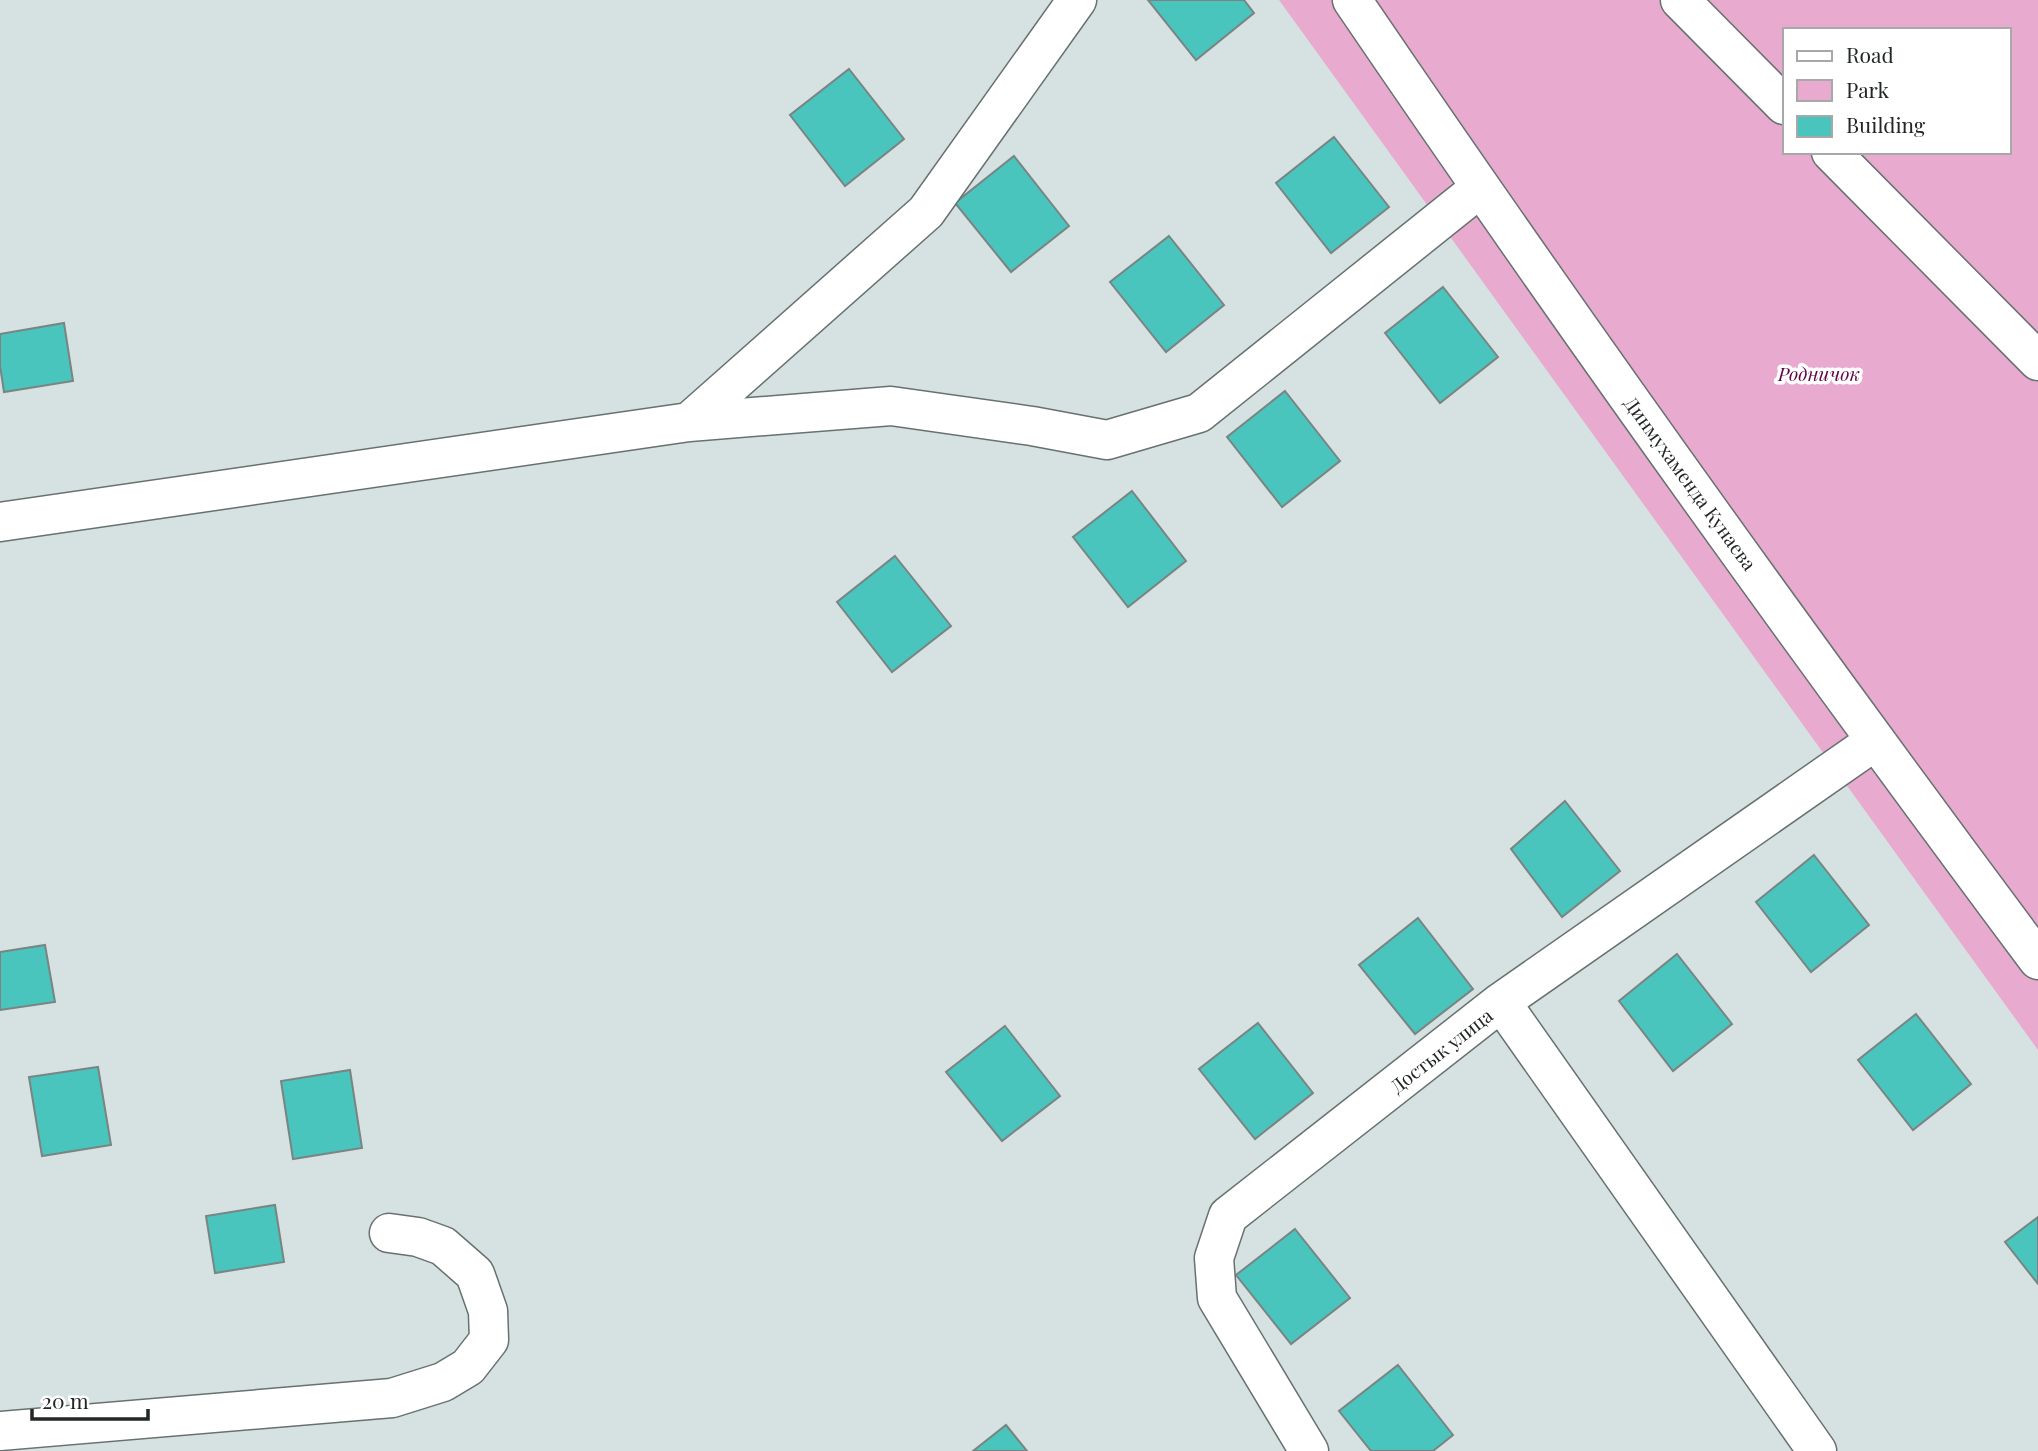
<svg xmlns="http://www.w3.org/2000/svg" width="2038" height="1451" viewBox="0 0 2038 1451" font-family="'Playfair Display',serif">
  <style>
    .green { fill: #e8abcf; fill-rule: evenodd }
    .building { fill: #49c5be; stroke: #798483; stroke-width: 2 }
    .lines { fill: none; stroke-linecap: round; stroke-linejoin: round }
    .minor-casing { stroke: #677170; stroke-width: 41 }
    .minor { stroke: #fff; stroke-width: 38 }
    .labels { text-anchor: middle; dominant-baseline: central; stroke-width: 7; stroke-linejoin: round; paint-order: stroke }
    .park-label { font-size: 19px; font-style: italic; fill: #610347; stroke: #fff }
    .street-label { font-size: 19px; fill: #222626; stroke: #fff }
  </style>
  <rect width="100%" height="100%" fill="#d6e2e1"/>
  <path class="green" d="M1279,0h759v1050zM1784,30h224v122h-224z"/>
  <path class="building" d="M1148,0h96l10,13 -58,47z
    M849,69l55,70 -59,47 -55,-71z
    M1334,137l55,70 -58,46 -55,-70z
    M1014,156l55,70 -58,46 -56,-69z
    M1169,236l55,69 -58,47 -56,-70z
    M1443,287l55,70 -58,46 -55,-70z
    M64,323l9,58 -69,11 -4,-26v-32z
    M1285,391l55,70 -58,46 -55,-70z
    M1132,491l54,70 -58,46 -55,-70z
    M895,556l56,70 -59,46 -55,-70z
    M1565,801l55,70 -58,46 -51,-68z
    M1814,855l55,70 -58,47 -55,-70z
    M1418,918l55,71 -58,45 -56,-69z
    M45,945l10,57 -55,8v-58z
    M1677,954l55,70 -59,47 -54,-70z
    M1916,1014l55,70 -58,46 -55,-70z
    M1258,1023l55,70 -58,46 -56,-70z
    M1005,1026l55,70 -58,45 -56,-69z
    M98,1067l13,78 -69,11 -13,-79z
    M350,1070l12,78 -69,11 -12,-78z
    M275,1205l9,57 -69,11 -9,-57z
    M2038,1217v67l-33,-42z
    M1295,1229l55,69 -59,46 -55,-69z
    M1398,1365l55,70 -20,16h-62l-32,-40z
    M1006,1425l21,26h-54z"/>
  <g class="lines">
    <g class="minor-casing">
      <path id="minor" d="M1352,0c221,325 451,645 686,960
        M1680,0l104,105
        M1831,152l207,209
        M689,422l202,-16 141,20 75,14 92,-27 281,-225
        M0,522l689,-100 237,-210 151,-212
        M1501,1002l316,449
        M0,1431l392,-33 51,-16 25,-15 21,-27 -1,-29 -13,-37 -32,-28 -25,-9 -29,-4
        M1309,1451l-92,-153 -3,-40 14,-42 273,-214 374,-261"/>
    </g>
    <use href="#minor" class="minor"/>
  </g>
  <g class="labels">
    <g class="park-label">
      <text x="1819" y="373">Родничок</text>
    </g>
    <g class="street-label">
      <text transform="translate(1691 483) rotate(54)">Динмухаменда Кунаева</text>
      <text transform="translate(1441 1050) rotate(-38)">Достык улица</text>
    </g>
  </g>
  <rect x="1783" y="28" width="228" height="126" fill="#ffffff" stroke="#a7a8a8" stroke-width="2"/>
  <rect x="1797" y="51" width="35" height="10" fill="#ffffff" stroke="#a7a8a8" stroke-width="2"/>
  <text x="1846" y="63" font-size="21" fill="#222626">Road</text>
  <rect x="1797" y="80" width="35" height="21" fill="#e8abcf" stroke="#a7a8a8" stroke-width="2"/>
  <text x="1846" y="98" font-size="21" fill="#222626">Park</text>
  <rect x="1797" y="116" width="35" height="21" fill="#49c5be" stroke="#a7a8a8" stroke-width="2"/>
  <text x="1846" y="133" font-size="21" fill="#222626">Building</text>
  <path d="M32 1409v10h116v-10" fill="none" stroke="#222626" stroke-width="3.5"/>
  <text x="42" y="1409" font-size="21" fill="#222626" stroke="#ffffff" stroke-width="5" paint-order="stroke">20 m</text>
</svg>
